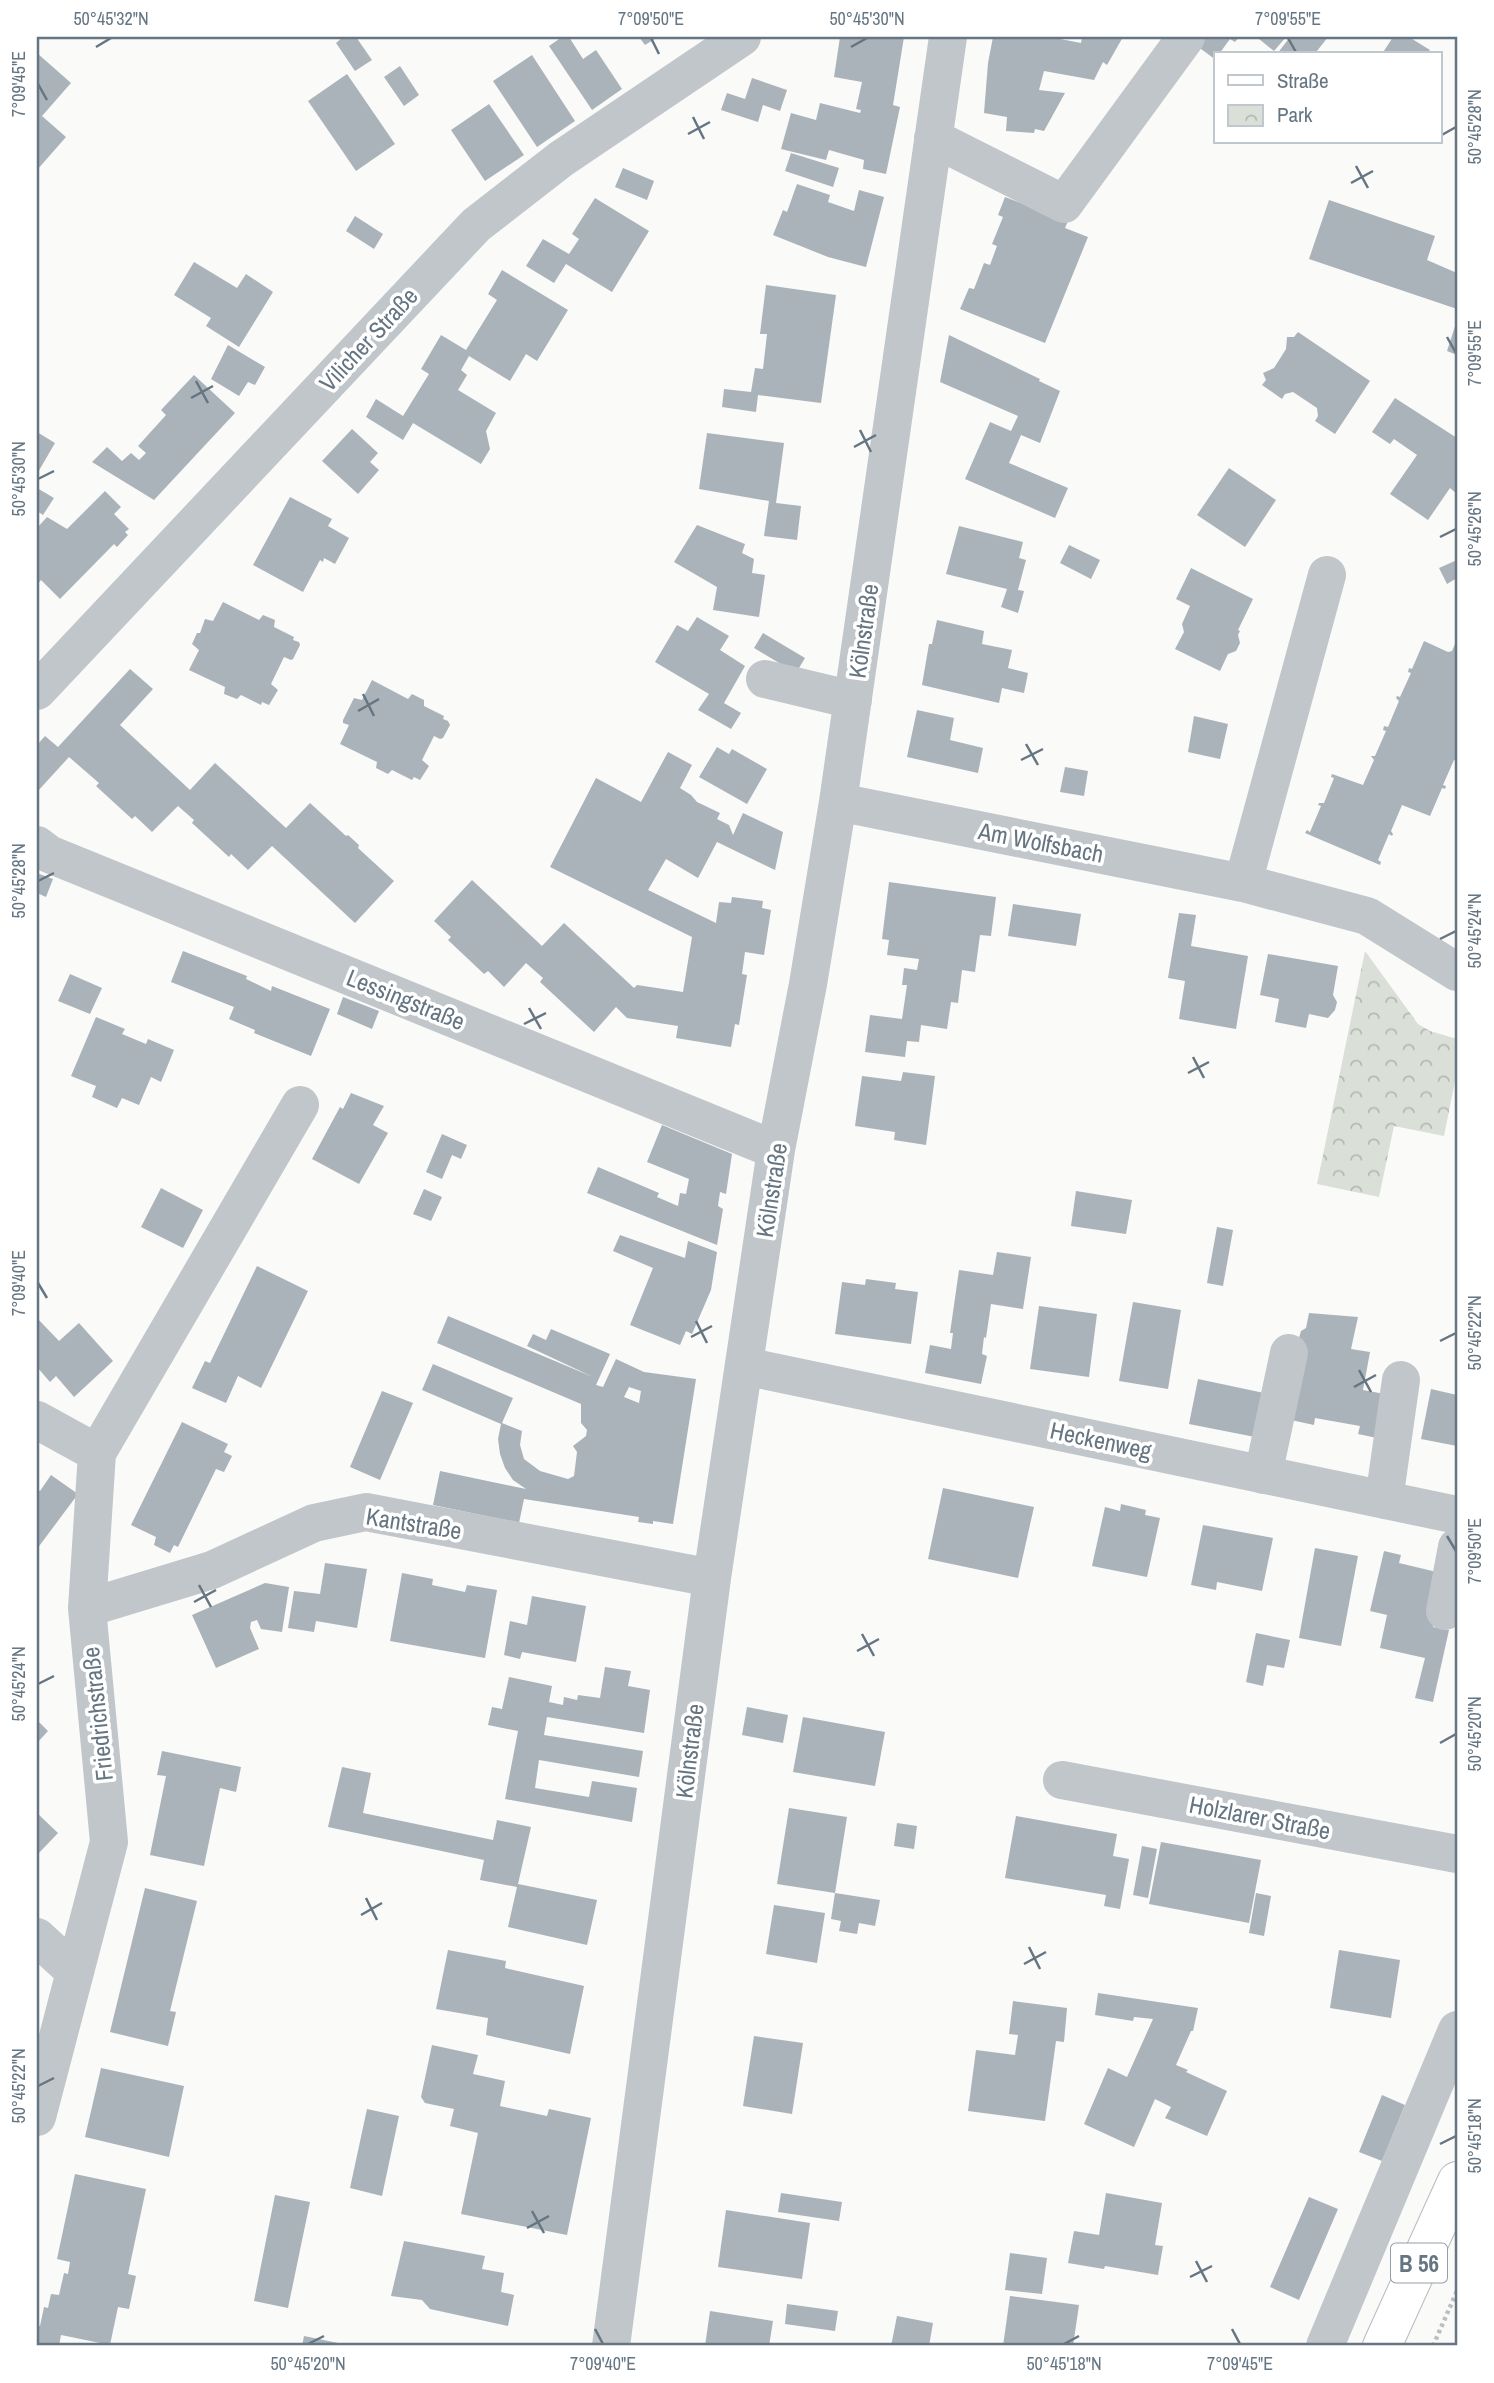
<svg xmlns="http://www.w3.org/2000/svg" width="1494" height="2383" viewBox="0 0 1494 2383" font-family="'Archivo Narrow',sans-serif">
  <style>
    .park { fill: url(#park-crowns) }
    .building { fill: #aab3b9; fill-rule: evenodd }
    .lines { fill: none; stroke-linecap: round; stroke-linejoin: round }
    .major-casing { stroke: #b5babe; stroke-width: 40 }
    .path { stroke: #bbbfc2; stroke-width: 4.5; stroke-dasharray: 3.5 3.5; stroke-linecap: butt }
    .minor { stroke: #c1c6ca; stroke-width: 38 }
    .major { stroke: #fff; stroke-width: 38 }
    .ticks { fill: none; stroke: #657582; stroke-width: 2.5 }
    .labels { text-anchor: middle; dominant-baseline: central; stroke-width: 7; stroke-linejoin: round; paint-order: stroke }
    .shield { fill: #fff; stroke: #939ea8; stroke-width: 2 }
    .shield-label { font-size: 23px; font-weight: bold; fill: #657582 }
    .street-label { font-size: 24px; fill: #657582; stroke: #fff }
    .neatline { fill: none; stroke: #657582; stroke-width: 2.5 }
    .ticks-label { font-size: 18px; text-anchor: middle; fill: #657582 }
  </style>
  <defs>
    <pattern id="park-crowns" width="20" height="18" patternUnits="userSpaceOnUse" patternTransform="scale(1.75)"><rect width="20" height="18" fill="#dadfd7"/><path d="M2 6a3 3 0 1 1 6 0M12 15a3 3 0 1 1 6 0" fill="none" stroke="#b4b9b4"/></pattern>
  </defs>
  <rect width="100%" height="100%" fill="#fafaf8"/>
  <path class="park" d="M1365,951l53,73 12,7 27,8v32l-13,65 -50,-10 -15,71 -62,-13z"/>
  <path class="building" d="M343,37h13l16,23 -17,11 -19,-28z
    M562,37h7l14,22 13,-9 26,39 -30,21 -43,-64z
    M639,37h19l-13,8z
    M840,37h64l-11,68 7,2 -14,67 -23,-5 1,-9 -35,-10 -3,10 -45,-11 10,-36 25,7 4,-17 40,10 1,-3 -5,-1 6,-27 -28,-5z
    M993,37h57l31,6 1,-6h41l-16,28 -4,-3 -9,18 -50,-9 -5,19 26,3 -21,38 -9,-2 -1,4 -28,-2 1,-14 -23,-4 4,-50z
    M1203,37h36l-4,5 -5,-3 -11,15h-3v6l-19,-14z
    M1261,37h25l-12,14 -15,-12z
    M1290,37h38l-11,14 5,3h-45z
    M1393,37h16l21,13 -3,4h-45z
    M37,53l34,30 -29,33 24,21 -29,33z
    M532,55l43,66 -38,26 -44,-66z
    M400,66l19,29 -15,11 -20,-29z
    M347,74l48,70 -39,27 -48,-70z
    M752,78l35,12 -7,21 -17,-6 -5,17 -37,-12 6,-17 18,6z
    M489,104l35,51 -39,26 -34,-51z
    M791,153l48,15 -6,19 -48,-16z
    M623,168l31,13 -7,19 -32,-13z
    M797,184l33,11 -2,7 26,9 5,-21 25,7 -18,70 -38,-10 -55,-22 10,-25 4,2z
    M1005,197l63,24 -3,7 23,9 -43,106 -85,-34 9,-21 5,1 10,-26 6,2 7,-19 -5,-2 11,-27 -5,-2z
    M595,198l54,33 -37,61 -46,-28 -12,19 -28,-17 17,-27 26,15 10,-15 -7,-5z
    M1329,200l106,36 -8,24 30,13v36l-148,-50z
    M355,216l28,18 -9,15 -28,-18z
    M194,262l43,26 9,-14 27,18 -34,55 -33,-21 5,-8 -37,-23z
    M502,270l66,40 -31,51 -11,-7 -16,27 -41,-25 -8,14 6,5 -9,15 38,23 -10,18 4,18 -9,15 -68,-41 -10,17 -37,-23 10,-18 27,17 26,-42 -8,-5 20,-34 25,15 31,-50 -9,-6z
    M766,285l70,10 -15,108 -63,-8 -2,17 -34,-5 2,-18 27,3 4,-24 8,1 4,-35h-7z
    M1457,320v35l-10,-4z
    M1298,332l72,49 -35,53 -20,-13 3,-5 -1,-8 -24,-16 -8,2 -3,5 -20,-14 4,-5 -3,-7 11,-5 12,-19 1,-12h7z
    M949,335l91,44 -1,2 21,10 -20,52 -19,-8 -12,28 59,25 -13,30 -90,-39 25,-57 21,9 7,-15 -78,-34z
    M228,345l37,22 -10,18 -7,-3 -9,14 -28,-17z
    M194,375l41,38 -81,87 -62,-38 15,-15 15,14 9,-8 8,7 7,-7 -8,-7 28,-31 -5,-5z
    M1395,398l62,40v56l-7,-6 -22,32 -38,-26 27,-39 -23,-16 -4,5 -18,-12z
    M352,429l26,24 -8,9 9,8 -21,24 -36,-33z
    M37,432l18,11 -18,31z
    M707,433l77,10 -8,60 25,3 -4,34 -33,-4 5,-35 -70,-12z
    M1229,468l47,32 -31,47 -48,-32z
    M37,488l17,10 -11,17 -6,-4z
    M105,491l16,16 -7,7 15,15 -4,3 3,3 -11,12 -3,-3 -54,55 -19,-19 -4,5v-57l10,-11 20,12z
    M290,497l42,22 -4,7 21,12 -14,26 -11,-6 -1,4 -3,-2 -17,32 -50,-27z
    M697,525l48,19 -3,9 12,6 -2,14 13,2 -6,42 -46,-7 4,-23 -43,-25z
    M959,526l64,16 -4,16 7,2 -8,30 6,1 -6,22 -17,-6 6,-18 -61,-15z
    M1069,545l31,15 -9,19 -31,-16z
    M1457,560v18l-10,6 -8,-16z
    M1191,568l62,31 -15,31 2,1 -2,4 2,8 -4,8 -8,3 -8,17 -45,-22 9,-17 -2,-8 8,-18 -14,-7z
    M223,602l36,18 4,-5 12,5 -1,7 20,10 -1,3 6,2 1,3 -7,14 -2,1 -7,-3 -13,27 7,6 -9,15 -7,-3 -1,3 -20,-10 -4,4 -13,-5 1,-7 -36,-17 10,-20 -7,-6 5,-11h3l5,-14 8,2z
    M697,617l32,19 -9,14 25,16 -21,37 17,10 -10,16 -33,-19 11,-16 -54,-32 22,-37 11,6z
    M937,620l47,11 -2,13 30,6 -4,18 20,5 -4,20 -22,-5 -3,15 -77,-18 7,-41h3z
    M763,633l42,25 -9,15 -42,-25z
    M1457,639v122l-3,-1 -11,25 3,1 -1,3 -3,-1 -12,28 -28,-11 -11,26 2,3 -1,2 -3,-2 -11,26 3,2 -1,3 -75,-32 2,-3 3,2 11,-26 -3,-1 1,-2h5l10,-25 -3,-1 1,-3 31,11 11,-25 -3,-4h4l11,-25 -3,-1 1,-4 4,1 11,-26 -3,-3 1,-2 3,1 11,-24 -3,-1 1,-4 3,1 12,-28 24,11 4,-1z
    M130,669l23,20 -33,36 70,65 25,-27 71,65 24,-25 36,33 2,-1 11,10 -1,3 36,33 -39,42 -83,-77 -24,24 -17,-16 -2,3 -37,-34 2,-3 -16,-14 -26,26 -17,-16 -3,3 -36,-33 3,-3 -30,-26 -32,35v-47l8,-9 13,11z
    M372,680l36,19 4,-5 12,6v6l20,10 -1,3 5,2 2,4 -7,13 -3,1 -6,-3 -12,24 7,6 -9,14 -6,-3 -2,3 -20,-10 -4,4 -12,-6 1,-6 -37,-18 9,-19 -6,-2v-3l11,-22 8,2z
    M917,710l37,8 -4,22 33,8 -5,25 -71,-16z
    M1194,716l34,8 -8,35 -32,-7z
    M717,747l12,7 3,-5 35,20 -20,35 -48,-27z
    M668,752l24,13 -12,23 11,7 6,7 23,11 -3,6 12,6 4,10 10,-22 40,19 -8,38 -58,-28 -19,36 -32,-19 -18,31 68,33 3,-21 12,1 1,-6 31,4 -1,7 9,2 -7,45 -19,-3 -3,22 5,1 -8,50 -4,-1 -4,23 -55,-9 2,-12 -51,-8 -11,-11 -22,25 -54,-50 3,-4 -17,-15 -22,24 -16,-16 -4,3 -36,-34 3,-3 -17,-16 38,-41 70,66 22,-23 70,65 3,-3 46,7 9,-55 -142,-70 46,-89 45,24z
    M1065,767l23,4 -4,25 -24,-4z
    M37,873l16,6 -7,18 -9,-4z
    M889,882l107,15 -5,39 -11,-1 -5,37 -13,-2 -4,33 -7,-1 -4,27 -26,-4 -2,17 -12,-1 -2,16 -40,-5 5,-37 32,4 5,-34h-5l2,-17 13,2 2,-11 -32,-4 2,-15 -7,-1z
    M1013,904l68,10 -5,32 -68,-10z
    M1179,913l17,2 -5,31 57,10 -12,73 -57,-10 6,-38 -17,-3z
    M183,951l64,25 -1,3 25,12 1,-5 58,23 -19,47 -57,-23 1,-3 -26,-11 5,-12 -63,-25z
    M1268,954l70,12 -5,29 4,7 -2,8 -7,8 -19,-4 -3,14 -31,-6 4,-23 -19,-4z
    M70,974l32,14 -12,26 -32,-13z
    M343,997l36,14 -7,18 -35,-15z
    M96,1017l29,12 -3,5 24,10 2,-5 26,11 -13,32 -10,-5 -12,28 -17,-7 -5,10 -25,-11 4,-11 -25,-10z
    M903,1072l32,4 -9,69 -32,-5 1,-8 -40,-6 7,-50 39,5z
    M351,1093l33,13 -11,19 15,8 -29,51 -47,-25 28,-52 3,2z
    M662,1125l70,29 -6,40 -6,-2 -2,14 5,3 -6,36 -130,-52 11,-26 61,26 -2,4 21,9 2,-13 6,1 3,-15 -42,-17z
    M442,1134l25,11 -6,14 -9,-4 -10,24 -16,-7z
    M161,1188l42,22 -20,38 -42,-21z
    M424,1189l18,8 -11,24 -18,-7z
    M1076,1191l56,9 -6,34 -55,-8z
    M1217,1227l16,3 -10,56 -16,-3z
    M620,1235l65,23 3,-17 29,11 -6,38 -19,44 -6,-3 -6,14 -50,-20 23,-57 -40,-17z
    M997,1252l34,5 -8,52 -32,-5 -5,34 -2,-1 -2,17 5,2 -6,28 -56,-11 5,-28 21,4 2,-16h-3l9,-63 34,5z
    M257,1266l51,25 -47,97 -23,-12 -12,27 -34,-15 13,-27 5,2z
    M866,1279l30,4 -1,6 23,3 -7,52 -76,-10 7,-52 23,3z
    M1133,1302l48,8 -13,79 -49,-8z
    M1039,1306l58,8 -8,63 -59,-8z
    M1309,1313l49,4 -7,32 19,3 -7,38 27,5 -8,44 -24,-5 2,-8 -45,-8 -1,7 -23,-5 8,-82 2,-7 5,-3z
    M448,1316l145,61 -66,-31 6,-12 13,6 5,-11 59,25 -14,31 7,2 13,-28 28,13 52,7 -23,145 -20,-3v3l-15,-2 1,-5 -115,-18 -5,24 -86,-18 7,-34 86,18 -13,-9 -8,-12 -5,-14 -2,-15 3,-15 -79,-34 11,-26 80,34 -11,25 20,8 -2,14 4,14 16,12 28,8 6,-3 3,-24 -4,-6 13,-10 1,-6 -6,-7v-19l-144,-61zM629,1387l12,4 -2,12 -15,-6z
    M37,1318l22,23 20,-18 34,38 -39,36 -18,-21 -6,6 -13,-15z
    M1198,1379l66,14 -9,44 -66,-13z
    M1431,1389l26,6v51l-36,-7z
    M382,1391l31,12 -33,77 -30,-13z
    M182,1422l46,22 -4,8 8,4 -8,16 -8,-3 -38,78 -4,-2 -4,8 -16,-8 2,-8 -25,-12z
    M51,1475l27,19 -41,55v-60l3,2z
    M943,1488l91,19 -16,71 -90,-19z
    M1121,1504l25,6 -1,5 15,3 -13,59 -55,-11 13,-59 15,4z
    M1203,1525l70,13 -11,53 -45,-9 -1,8 -25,-5z
    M1315,1548l43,8 -17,90 -42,-8z
    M1384,1551l17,4 -2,8 46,11 -12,53 16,3 -16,72 -18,-4 10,-40 -45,-10 7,-33 -17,-4z
    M325,1563l42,6 -10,59 -41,-7 -2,11 -26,-4 6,-37 26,3z
    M402,1573l31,6 -1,6 33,7 2,-7 30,5 -12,68 -95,-17z
    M265,1583l24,4 -7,45 -21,-3 -4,-9 -6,2 -1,6 9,21 -43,19 -24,-53z
    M532,1596l54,10 -10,56 -54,-10 -2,7 -16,-4 6,-34 17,4z
    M1256,1633l34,7 -6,28 -17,-3 -4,21 -17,-4z
    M605,1667l26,4 -3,15 22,4 -6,43 -97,-16 -3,18 99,16 -4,26 -100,-17 -4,28 54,9 3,-16 45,7 -5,34 -127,-23 13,-68 -30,-6 4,-18 10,2 7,-32 43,9 -3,16 14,3 1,-8 13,3 1,-5 22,3z
    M747,1707l41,8 -5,28 -41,-8z
    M803,1717l82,15 -10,54 -82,-14z
    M37,1720l11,11 -11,12z
    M162,1751l79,16 -5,25 -16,-4 -16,78 -54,-11 16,-79 -9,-1z
    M342,1767l29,6 -8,40 130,27 4,-20 34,7 -13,57 79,16 -10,45 -79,-18 9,-40 -37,-7 4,-20 -156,-33z
    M789,1808l58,9 -12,76 -58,-9z
    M37,1813l21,20 -21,22z
    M1016,1816l101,18 -4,22 16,3 -9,50 -16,-3 2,-11 -101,-17z
    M897,1823l20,3 -3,23 -20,-3z
    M1161,1842l100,18 -12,63 -100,-19z
    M1142,1846l15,3 -9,49 -15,-3z
    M145,1888l52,13 -27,110 6,1 -8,34 -58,-14z
    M835,1893l45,7 -5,26 -16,-3 -2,11 -18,-3 2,-10 -10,-2z
    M1256,1893l15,3 -7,40 -15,-3z
    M774,1905l51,8 -8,50 -51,-9z
    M448,1950l58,11 -1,7 79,18 -14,68 -84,-19 2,-17 -52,-9z
    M1339,1950l61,10 -9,58 -61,-10z
    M1098,1993l100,15 -5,23h-2l-15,34 12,5 -2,2 41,19 -20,45 -42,-18 6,-11 -16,-8 -21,48 -50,-23 24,-56 19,9 26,-58 -19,-2 -1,4 -38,-6z
    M1013,2001l54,7 -3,34 -8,-1 -11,80 -77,-10 8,-61 39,5 3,-20 -9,-1z
    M754,2036l49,7 -11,71 -49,-8z
    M432,2045l46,10 -5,19 32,7 -5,25 47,10 2,-7 42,9 -24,117 -106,-21 17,-81 -28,-7 4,-17 -29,-6 -4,-6z
    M101,2068l83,18 -15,71 -84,-20z
    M1382,2095l23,10 -23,56 -23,-9z
    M367,2109l32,7 -17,80 -32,-8z
    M75,2174l71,15 -18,85 8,2 -7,33 -11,-2 -8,38 -49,-10 -2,11h-22v-21l3,1 4,-19 4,1 3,-14 8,1 5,-22 4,1 2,-12 -13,-3z
    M781,2193l61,9 -3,19 -61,-9z
    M1106,2193l56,10 -7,42 8,1 -5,29 -53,-9 -1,3 -36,-6 6,-32 25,4z
    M275,2195l35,7 -22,106 -34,-7z
    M1309,2197l29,12 -39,91 -29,-13z
    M726,2210l84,13 -8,56 -84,-12z
    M404,2241l81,15 -3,13 22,4 -3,19 13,3 -6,31 -78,-17 -8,-9 -31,-4z
    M1010,2253l37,5 -5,36 -37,-4z
    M1010,2296l69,9 -6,41h-70z
    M787,2304l51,7 -3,20 -50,-7z
    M710,2311l63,10 -4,25h-64z
    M897,2316l36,7 -4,23h-38z
    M304,2336l44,9v1h-46z"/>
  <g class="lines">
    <g class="major-casing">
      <path id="major" d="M1382,2346l75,-165"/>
    </g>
    <path class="path" d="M1433,2346l24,-55"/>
    <path class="minor" d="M933,138l131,66 122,-167
      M765,679l88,21
      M37,691l439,-466 85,-66 181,-122
      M838,802l405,81 124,33 90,56
      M37,845l12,9 727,296
      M1243,883l84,-308
      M744,1366l713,149
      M37,1420l60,33 -10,155 22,234 -72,275
      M97,1453l203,-348
      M1263,1475l26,-122
      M1384,1500l17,-120
      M87,1608l125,-38 102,-47 52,-11 346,66
      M1445,1611l12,-64
      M1062,1780l395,74
      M37,1937l37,34
      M611,2346l101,-768 64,-428 32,-166 30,-182 110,-765
      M1325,2346l132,-316"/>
    <use href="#major" class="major"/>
  </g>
  <path class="ticks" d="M651,38l8,16M1288,38l9,16M96,47l15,-9M851,47l16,-9M38,84l9,16M693,117l11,22M688,134l22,-12M1440,136l16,-9M1356,166l12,22M1351,183l22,-12M1447,337l9,16M196,381l12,22M191,398l22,-12M860,430l11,22M854,447l22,-12M38,479l16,-8M1440,537l16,-8M363,694l11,22M358,711l21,-12M1026,744l12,21M1021,760l22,-11M38,881l16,-8M1440,939l16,-8M529,1008l12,21M524,1024l22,-11M1193,1057l11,21M1188,1073l21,-11M38,1283l9,15M696,1321l11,22M691,1337l21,-11M1440,1341l16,-8M1359,1370l12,22M1354,1387l22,-12M1447,1536l9,15M199,1585l12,22M194,1602l22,-12M862,1634l12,22M857,1651l22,-12M38,1684l16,-8M1440,1743l16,-9M366,1898l11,22M361,1915l21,-12M1029,1947l11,22M1024,1964l22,-12M38,2086l16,-8M1440,2144l16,-8M532,2211l12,22M527,2228l22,-12M1196,2261l11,21M1190,2277l22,-11M595,2329l8,15M1232,2329l8,15M308,2344l16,-8M1064,2344l15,-8"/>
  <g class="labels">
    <rect class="shield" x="1391" y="2243.5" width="56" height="39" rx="5"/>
    <g class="shield-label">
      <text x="1419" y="2263">B 56</text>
    </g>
    <g class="street-label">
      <text transform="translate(368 339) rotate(-47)">Vilicher Straße</text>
      <text transform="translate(863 631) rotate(-82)">Kölnstraße</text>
      <text transform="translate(1041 842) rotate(11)">Am Wolfsbach</text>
      <text transform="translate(406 999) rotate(22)">Lessingstraße</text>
      <text transform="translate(771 1190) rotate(-81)">Kölnstraße</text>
      <text transform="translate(1101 1440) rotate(12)">Heckenweg</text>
      <text transform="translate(414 1523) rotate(9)">Kantstraße</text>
      <text transform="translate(97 1714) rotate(-96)">Friedrichstraße</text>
      <text transform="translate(689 1751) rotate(-83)">Kölnstraße</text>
      <text transform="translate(1260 1817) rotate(11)">Holzlarer Straße</text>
    </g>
  </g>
  <rect width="1494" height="2383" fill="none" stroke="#ffffff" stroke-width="77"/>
  <rect x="1214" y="52" width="228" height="91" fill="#ffffff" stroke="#c1c8cd" stroke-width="2"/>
  <rect x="1228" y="75" width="35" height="10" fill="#ffffff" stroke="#c1c8cd" stroke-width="2"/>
  <text x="1277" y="88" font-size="21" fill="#657582">Straße</text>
  <rect x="1228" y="105" width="35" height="21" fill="url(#park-crowns)" stroke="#c1c8cd" stroke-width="2"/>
  <text x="1277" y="122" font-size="21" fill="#657582">Park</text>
  <rect x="38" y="38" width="1418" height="2306" class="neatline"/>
  <g class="ticks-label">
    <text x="111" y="25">50°45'32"N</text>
    <text x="651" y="25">7°09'50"E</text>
    <text x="867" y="25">50°45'30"N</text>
    <text x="1288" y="25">7°09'55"E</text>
    <text transform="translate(19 84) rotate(-90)" y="6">7°09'45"E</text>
    <text transform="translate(1475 127) rotate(-90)" y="6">50°45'28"N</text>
    <text transform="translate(1475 353) rotate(-90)" y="6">7°09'55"E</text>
    <text transform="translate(19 479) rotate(-90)" y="6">50°45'30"N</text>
    <text transform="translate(1475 529) rotate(-90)" y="6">50°45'26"N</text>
    <text transform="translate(19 881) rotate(-90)" y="6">50°45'28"N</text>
    <text transform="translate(1475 931) rotate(-90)" y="6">50°45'24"N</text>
    <text transform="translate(19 1283) rotate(-90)" y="6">7°09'40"E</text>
    <text transform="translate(1475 1333) rotate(-90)" y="6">50°45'22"N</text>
    <text transform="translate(1475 1551) rotate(-90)" y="6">7°09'50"E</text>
    <text transform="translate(19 1684) rotate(-90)" y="6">50°45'24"N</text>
    <text transform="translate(1475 1734) rotate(-90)" y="6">50°45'20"N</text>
    <text transform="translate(19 2086) rotate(-90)" y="6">50°45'22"N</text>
    <text transform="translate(1475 2136) rotate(-90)" y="6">50°45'18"N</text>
    <text x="308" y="2370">50°45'20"N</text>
    <text x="603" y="2370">7°09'40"E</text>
    <text x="1064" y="2370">50°45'18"N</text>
    <text x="1240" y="2370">7°09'45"E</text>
  </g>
</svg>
